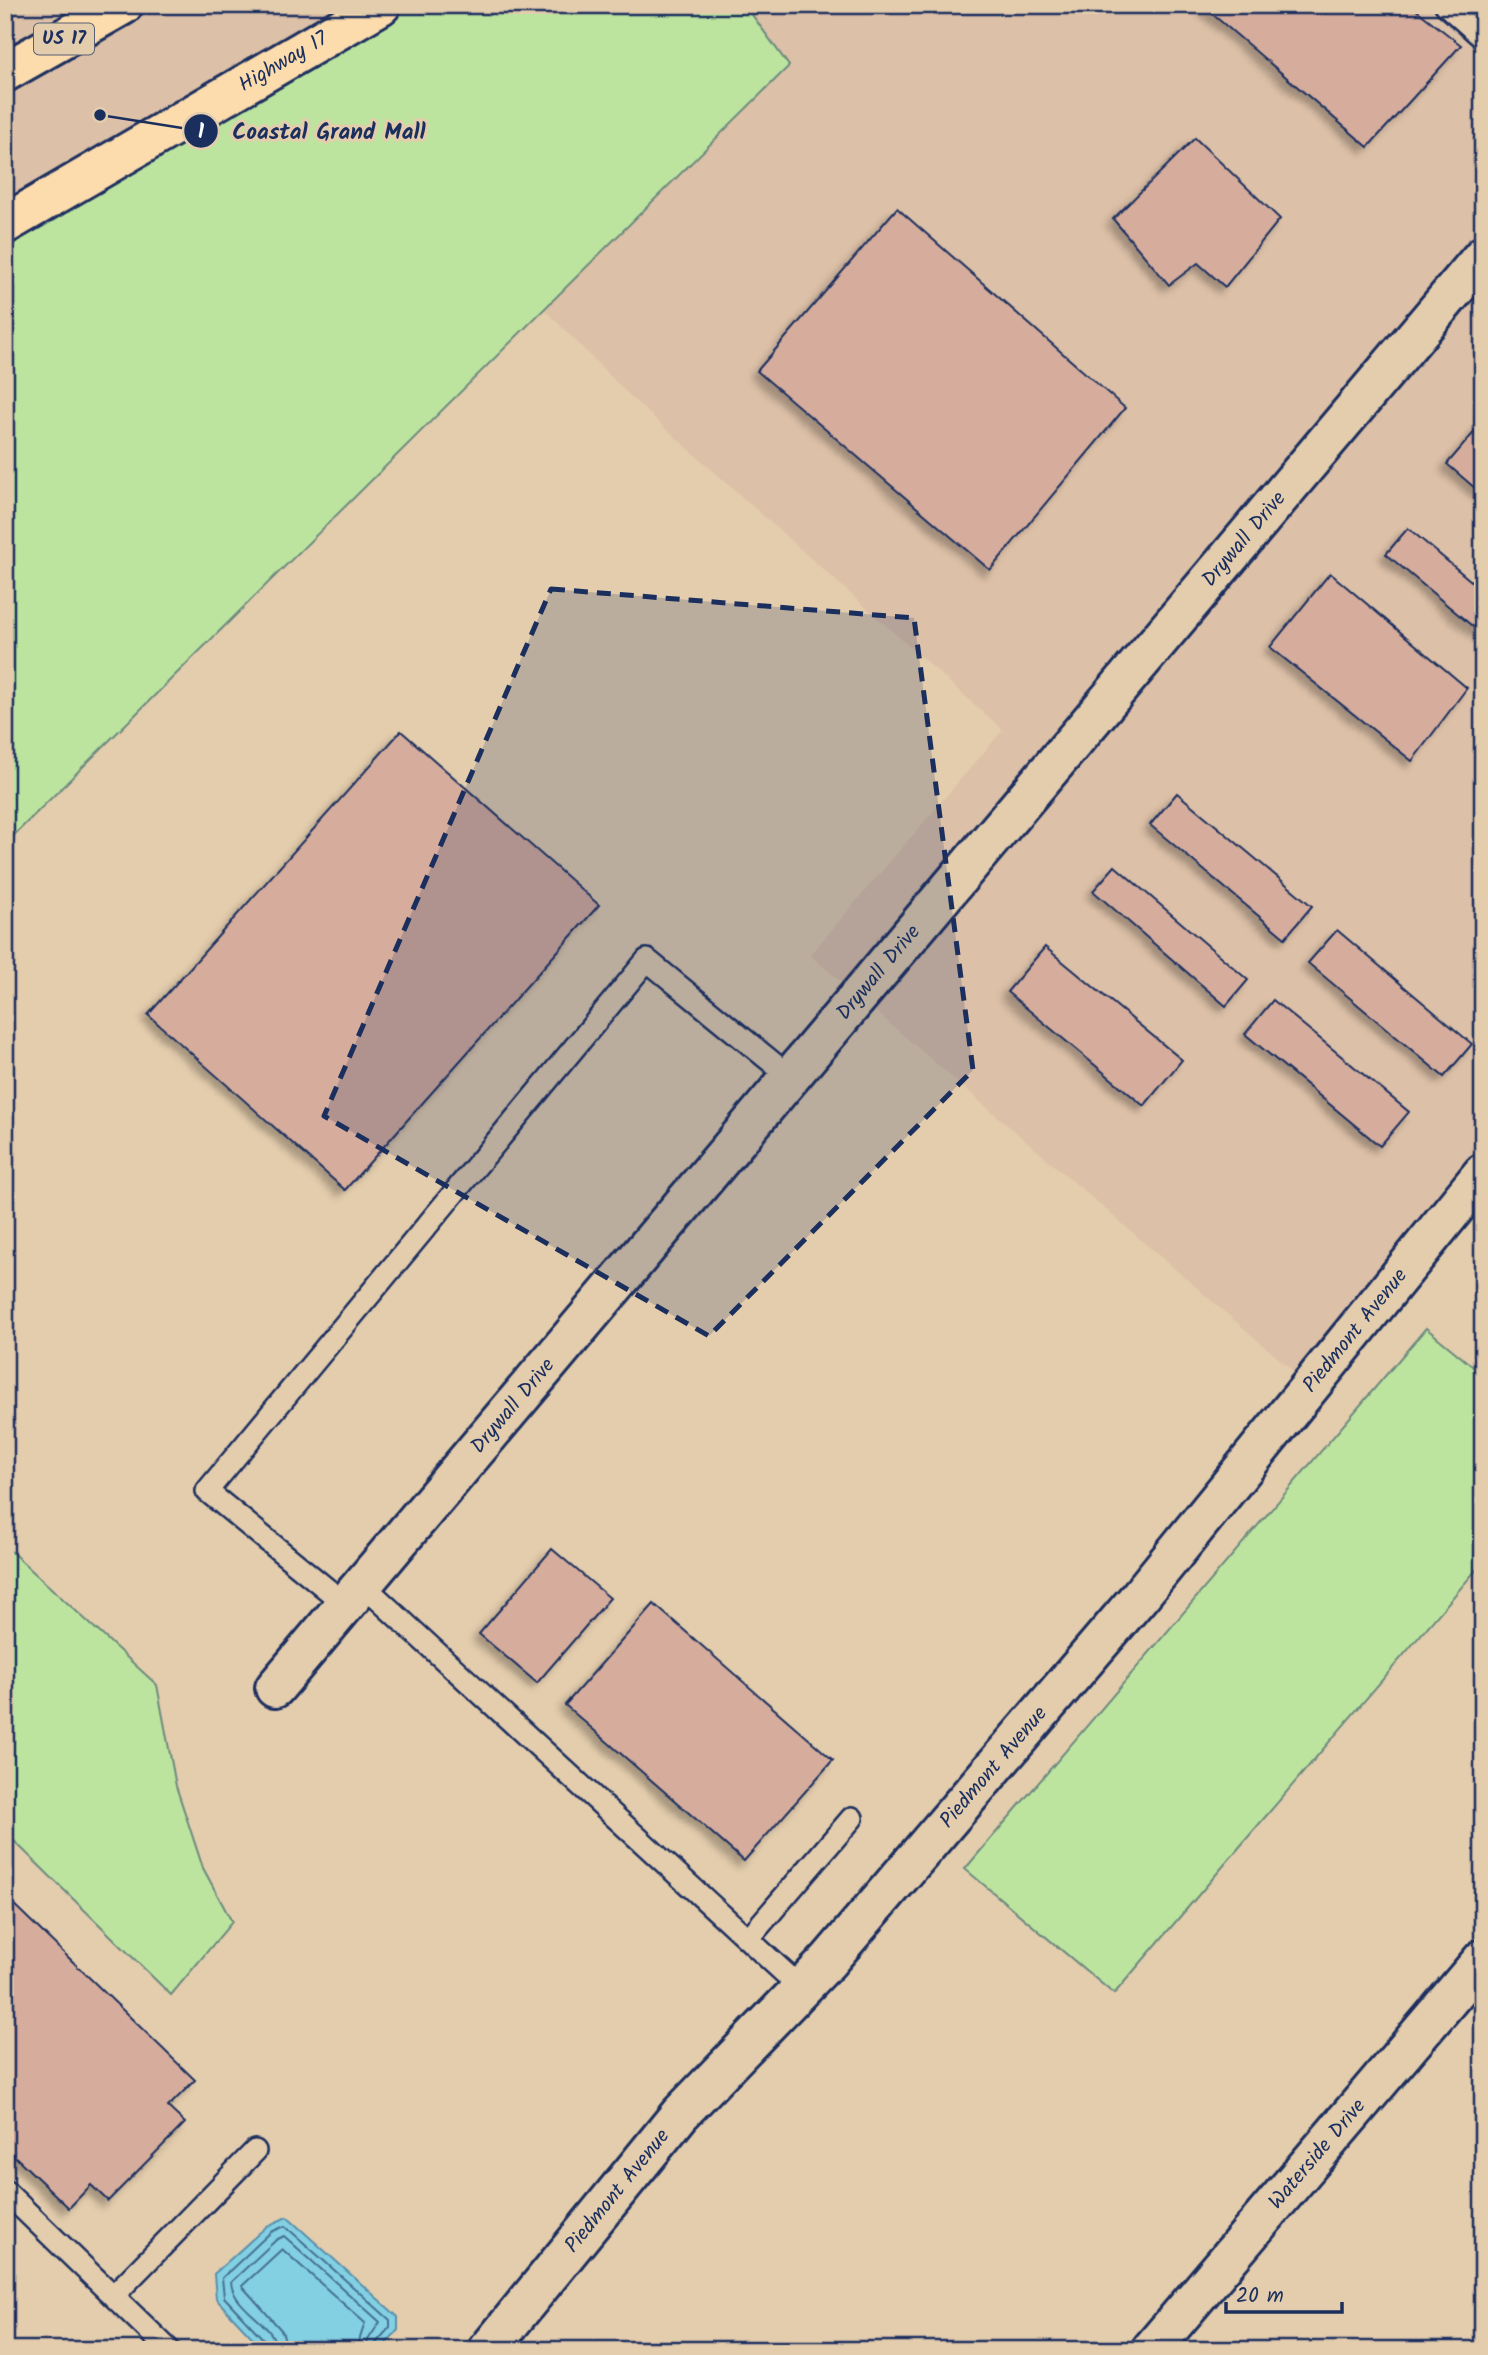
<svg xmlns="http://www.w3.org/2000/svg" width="1488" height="2355" viewBox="0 0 1488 2355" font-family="Kalam,sans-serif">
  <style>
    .built { fill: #dcc0a7 }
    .green { fill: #bde49f; stroke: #6c8a7e; stroke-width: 2 }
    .water { fill: #83d0e2; stroke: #5990ad; stroke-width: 2 }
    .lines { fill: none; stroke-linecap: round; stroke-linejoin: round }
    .shore { stroke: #456f93; stroke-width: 2 }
    .building { fill: #d6ad9c; stroke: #1b2f5e; stroke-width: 2; filter: url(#shadow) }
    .service-casing { stroke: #1b2f5e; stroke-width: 26 }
    .minor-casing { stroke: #1b2f5e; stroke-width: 44 }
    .trunk-casing { stroke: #1b2f5e; stroke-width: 44 }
    .service { stroke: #e4cdad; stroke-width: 21 }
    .minor { stroke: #e4cdad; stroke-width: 38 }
    .trunk { stroke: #fcdcac; stroke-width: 38 }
    .marked { fill: #1b2f5e; fill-opacity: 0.2; stroke: #1b2f5e; stroke-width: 5; stroke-dasharray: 14 9; stroke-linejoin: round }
    .labels { text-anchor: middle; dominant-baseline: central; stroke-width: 6; stroke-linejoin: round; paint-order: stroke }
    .shield { fill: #e4cdad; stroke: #575e76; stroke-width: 2 }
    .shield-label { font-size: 19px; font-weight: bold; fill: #1b2f5e }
    .street-label { font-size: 21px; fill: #1b2f5e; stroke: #e4cdad }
    .leader { fill: none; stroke: #1b2f5e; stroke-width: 2.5 }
    .callout-dot { fill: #1b2f5e; stroke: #e4cdad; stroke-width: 2.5 }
    .mark-label { font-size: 21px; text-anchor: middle; font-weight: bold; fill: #fff }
    .callout-label { font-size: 23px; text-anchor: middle; font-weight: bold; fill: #1b2f5e; stroke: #e4cdad; stroke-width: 6; stroke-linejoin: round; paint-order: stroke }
  </style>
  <defs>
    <filter id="shadow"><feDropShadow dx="-6" dy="6" stdDeviation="3.5" flood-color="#0004"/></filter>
  </defs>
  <rect width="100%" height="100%" fill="#e4cdad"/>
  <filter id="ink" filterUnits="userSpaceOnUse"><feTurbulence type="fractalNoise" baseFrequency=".0143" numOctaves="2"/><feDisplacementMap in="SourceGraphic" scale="14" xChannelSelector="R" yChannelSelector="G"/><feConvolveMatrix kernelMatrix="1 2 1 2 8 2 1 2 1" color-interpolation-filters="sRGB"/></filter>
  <g filter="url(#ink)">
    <path class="built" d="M5,5h381l-381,220z
      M745,5h738v1168l-171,214 -502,-432 193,-225 -367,-328 -92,-93 244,-243z"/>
    <path class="green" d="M381,5h364l44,61 -784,778v-620z
      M1426,1328l57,47v187l-369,432 -149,-125z
      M5,1546l152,139 19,101 27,82 29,54 -61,73 -166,-163z"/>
    <path class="water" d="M287,2217l111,100v13l-18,20h-116l-48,-51 -2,-25 53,-48z"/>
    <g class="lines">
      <path class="shore" d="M268,2350l-1,-7 -43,-46 -2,-19 49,-46 14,-6 105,94v7l-14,16 -1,7
        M277,2350c-2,-28 -44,-40 -46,-68l45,-42 8,-4 96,86 -12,18 -2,10
        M288,2350l-6,-19 -40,-45 40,-37 83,74 -9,27"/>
    </g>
    <path class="building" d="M1206,5h204l51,40 -93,102 -164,-140z
      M1195,138l85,81 -55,68 -27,-24 -29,22 -56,-66z
      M897,208l228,200 -135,162 -233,-199z
      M1483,422v73l-36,-31z
      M1408,528l75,63v44l-97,-81z
      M1330,573l137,115 -55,73 -142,-114z
      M401,731l198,174 -254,285 -197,-175z
      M1177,793l135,113 -27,32 -135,-113z
      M1115,866l133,114 -22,26 -133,-115z
      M1337,930l135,114 -28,33 -136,-114z
      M1045,947l137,113 -38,46 -137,-114z
      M1273,1000l136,112 -29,34 -135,-112z
      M552,1549l58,49 -73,85 -58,-49z
      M654,1604l179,156 -89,101 -179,-156z
      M5,1896l190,184 -27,27 17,16 -77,78 -17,-16 -22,23 -64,-61z"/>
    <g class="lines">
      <g class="service-casing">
        <path id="service" d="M1446,5l37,33
          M362,1584l439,404
          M345,1604l-138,-113 440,-531 143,117
          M748,1939l104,-121
          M5,2191l164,159
          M113,2296l142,-145"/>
      </g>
      <g class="minor-casing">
        <g id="minor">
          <path id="s1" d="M275,1688l1208,-1432"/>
          <path id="s2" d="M488,2350l192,-236 148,-153 312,-365 343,-423"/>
          <path id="s3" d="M1151,2350l332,-391"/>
        </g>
      </g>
      <g class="trunk-casing">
        <g id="trunk">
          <path d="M5,72l118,-67"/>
          <path id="s4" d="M5,224l376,-219"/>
        </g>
      </g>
      <use href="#service" class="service"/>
      <use href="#minor" class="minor"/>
      <use href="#trunk" class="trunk"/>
    </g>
  </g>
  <path class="marked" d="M551,589l363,29 59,452 -264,266 -385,-220z"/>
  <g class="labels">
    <rect class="shield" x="34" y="23.5" width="60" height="31" rx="5"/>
    <g class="shield-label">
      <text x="64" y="39">US 17</text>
    </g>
    <g class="street-label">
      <text stroke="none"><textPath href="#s4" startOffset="322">Highway 17</textPath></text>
      <text stroke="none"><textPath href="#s1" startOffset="1503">Drywall Drive</textPath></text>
      <text stroke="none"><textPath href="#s1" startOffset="936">Drywall Drive</textPath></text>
      <text stroke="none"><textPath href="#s2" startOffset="1339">Piedmont Avenue</textPath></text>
      <text stroke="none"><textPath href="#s1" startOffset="369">Drywall Drive</textPath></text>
      <text stroke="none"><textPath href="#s2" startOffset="772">Piedmont Avenue</textPath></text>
      <text stroke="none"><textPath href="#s3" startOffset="257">Waterside Drive</textPath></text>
      <text stroke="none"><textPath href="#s2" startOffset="205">Piedmont Avenue</textPath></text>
    </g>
  </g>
  <path class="leader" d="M100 115L201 131"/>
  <g class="callout-dot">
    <circle cx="100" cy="115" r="7"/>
    <circle cx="201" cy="131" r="18"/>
  </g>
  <g class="mark-label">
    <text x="201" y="138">1</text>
  </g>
  <g class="callout-label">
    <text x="329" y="139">Coastal Grand Mall</text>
  </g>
  <rect width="1488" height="2355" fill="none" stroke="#e4cdad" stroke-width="28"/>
  <rect x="14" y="14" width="1460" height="2327" fill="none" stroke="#1b2f5e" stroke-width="2.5" filter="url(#ink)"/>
  <path d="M1226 2302v10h116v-10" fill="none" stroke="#1b2f5e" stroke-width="3.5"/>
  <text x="1236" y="2302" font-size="21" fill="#1b2f5e" stroke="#e4cdad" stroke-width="5" paint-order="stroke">20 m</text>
</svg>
